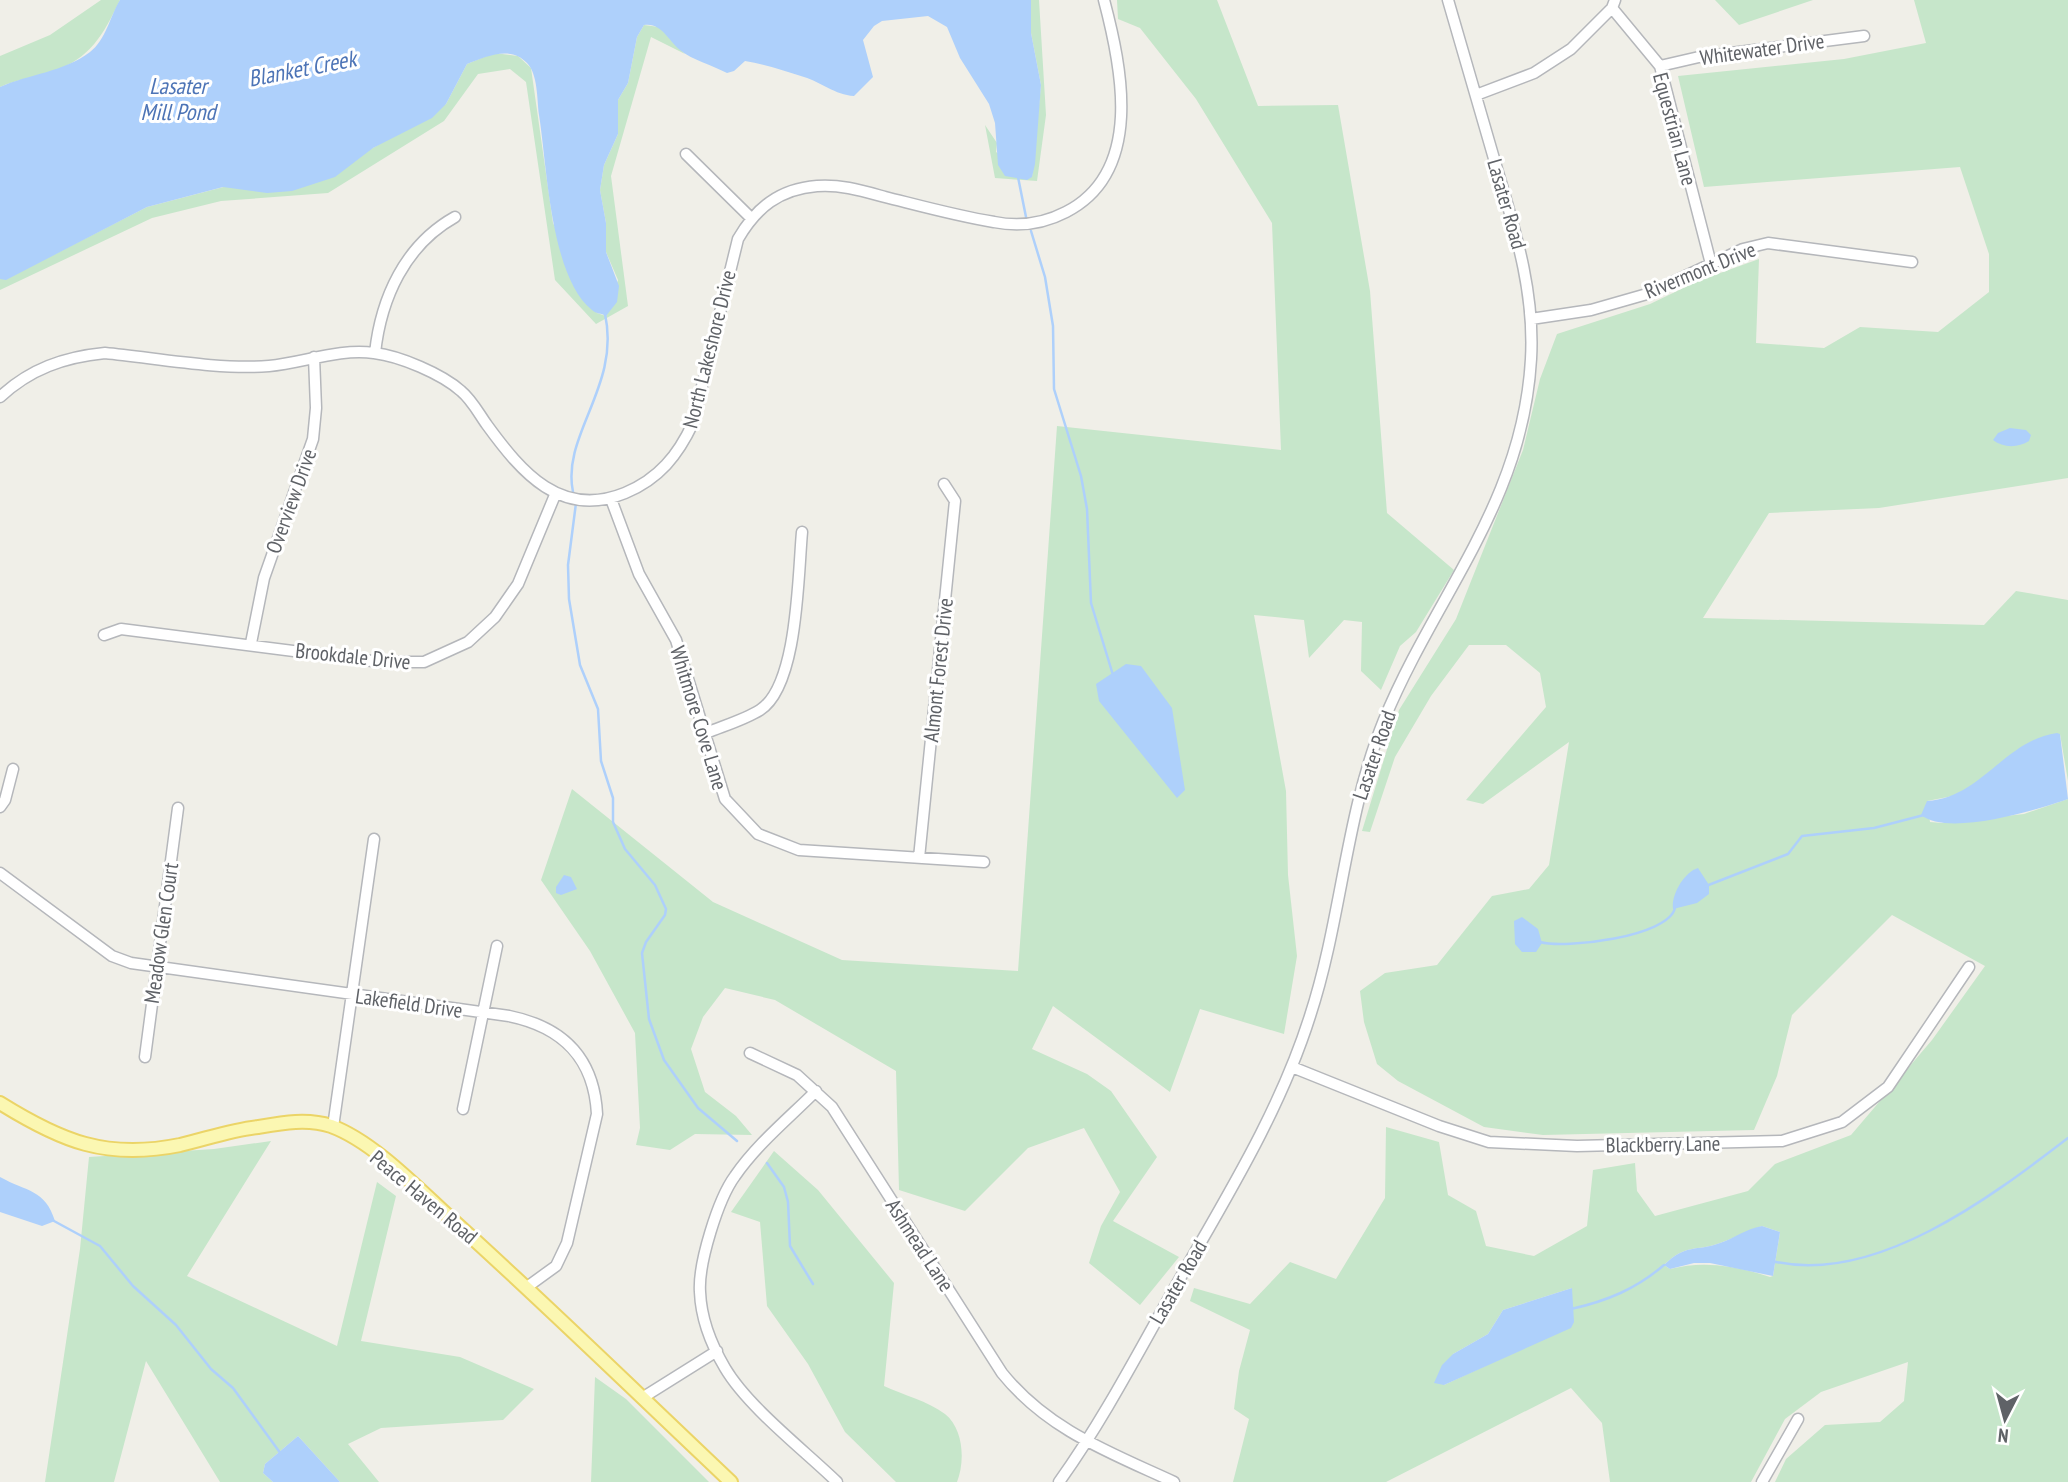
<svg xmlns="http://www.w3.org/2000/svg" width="2068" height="1482" viewBox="0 0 2068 1482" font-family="'PT Sans Narrow',sans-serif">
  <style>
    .green { fill: #c6e6ca; fill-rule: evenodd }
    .water { fill: #aed0fb }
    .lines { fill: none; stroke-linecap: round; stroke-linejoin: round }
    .stream { stroke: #aed0fb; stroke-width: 2.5 }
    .minor-casing { stroke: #b5b7bb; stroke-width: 13 }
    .major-casing { stroke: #ebd467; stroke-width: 16 }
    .minor { stroke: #fff; stroke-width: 10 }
    .major { stroke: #fbf7b2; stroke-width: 12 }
    .labels { text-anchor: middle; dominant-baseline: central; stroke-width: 6; stroke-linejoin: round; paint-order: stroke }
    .street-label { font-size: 21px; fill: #5f6267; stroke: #fff }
    .water-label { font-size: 23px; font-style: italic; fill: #4d74b6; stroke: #fff }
  </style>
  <rect width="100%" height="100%" fill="#f0efe8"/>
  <path class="green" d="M101,0h19c-17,35 -29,58 -68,72 -17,6 -35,7 -52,15v-31l50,-21z
    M1031,0h8l7,115 -9,66 -42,-3 -10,-53 12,18 -1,9 36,25 9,-92 -10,-52z
    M1117,0h100l41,106 80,-1 32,186 17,222 67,57 -38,62 -16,14 -19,44 -20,-19 1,-49 -18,-2 -35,38 -5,-38 -50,-5 32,176 2,84 9,81 -13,78 -84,-25 -30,83 -117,-86 -21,43 55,25 24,17 46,66 -44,64 66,36 -39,48 -51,-42 12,-37 19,-34 -36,-64 -56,20 -63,63 -66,-21 -3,-119 -121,-71 -50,-12 -22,29 -12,32 14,43 31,24 16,19 -57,-1 -25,16 -34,-5 4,-17 -5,-95 -45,-82 -49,-71 31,-91 141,113 129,58 176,11 39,-545 224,24 -9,-227 -76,-124 -56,-71 -22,-9z
    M1715,0h98l-74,25z
    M1914,0h154v478l-189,30 -110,5 -66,105 281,7 32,-34 52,9v181l-8,-47 -102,61 -31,6 3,21 12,1 82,-9 44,-15v683h-293l11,-23 39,-34 55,-3 24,-21 4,-39 -87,30 -36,27 -34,63h-141l-8,-59 -31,-35 -185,94h-153l16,-63 -15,-10 5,-38 11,-41 -60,-29 4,-13 56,16 40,-42 46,17 49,-81 1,-71 53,15 9,53 28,16 10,35 48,10 53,-30 6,-56 42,-7 2,28 18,25 93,-25 27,-27 76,-29 81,-95 53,-74 -93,-51 -100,100 -15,61 -23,54 -211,5 -59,-8 -86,-46 -21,-17 -13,-42 -4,-31 25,-18 52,-8 55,-69 37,-7 20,-24 20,-123 -86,62 -17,-4 80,-93 -6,-34 -34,-28h-37l-38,51 -36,61 -25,75 -8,-1 37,-121 57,-91 67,-169 17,-71 17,-45 93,-30 48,-23 61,-22 -3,84 68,5 36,-21 78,5 51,-40v-38l-29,-87 -256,20 -26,-111 166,-17 82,-16zM1762,1226l18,6 -7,44 -3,1c-33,-11 -66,-17 -100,-8l-6,-4c23,-22 31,-13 56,-22 14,-5 27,-12 42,-17zM1572,1288v20l-29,31 -99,46 9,-31 35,-20 15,-24z
    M644,25l15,2 26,27 -34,-17 -40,139 17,130 -32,18 -41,-44 -29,-198 -16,-13 -32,5 -34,47 -116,72 -107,8 -69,17 -152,72v-11h6l141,-72 226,-59 73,-44 21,-40 27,-11 24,3 13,12 22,155 44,90 9,3 12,-36 -12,-28v-29l-6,-33 4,-25 14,-31v-34l10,-17 9,-46z
    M271,1141l-84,135 150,70 40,-164 19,14 -35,145 99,16 74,32 -31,31 -122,8 -33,16 31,38h-39l-42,-46 -33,28 -2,9 10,9h-53l-74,-121 -32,121h-69l35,-233 9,-92 125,-8z
    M774,1151l44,39 76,93 -10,103c19,9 44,15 61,28 19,15 20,48 12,68h-61l-51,-50 -37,-68 -41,-58 -7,-84 -29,-10z
    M595,1377l31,22 83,83h-118z"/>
  <path class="water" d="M120,0h911v33l10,52 -6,79 -3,13 -5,3 -22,-4 -7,-11 -3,-42 -6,-19 -29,-46 -13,-31 -19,-11 -46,5 -8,5 -11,14 10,37 -19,19c-19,-1 -33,-14 -50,-19 -19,-6 -40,-13 -59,-16l-11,10 -7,2c-15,-8 -35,-13 -47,-23 -12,-10 -19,-28 -36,-25l-7,12 -9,46 -10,17v34l-14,31 -4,25 6,33v29l13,34 -2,16 -11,14c-5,-3 -10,-2 -14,-6 -42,-33 -45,-146 -53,-195 -2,-15 -1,-41 -12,-52 -17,-18 -41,-6 -60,1l-21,40 -14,14 -59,30 -38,29 -43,14 -25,2 -44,-6 -76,20 -141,73 -6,-1v-192c29,-13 64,-15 90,-35 16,-12 20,-36 30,-52z
    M2010,428l16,2 5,5 -2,6c-11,7 -26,7 -36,-1l5,-7z
    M1126,664l15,2 31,42 13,82 -8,8 -78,-97 -3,-17z
    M2057,733l3,1 8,65c-31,11 -120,38 -147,16l6,-14c54,-3 78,-61 130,-68z
    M1698,868l11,17v9l-12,9 -24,6c-2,-14 11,-37 25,-41z
    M564,875l7,2 6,12 -16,6 -5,-2v-6z
    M1522,917l16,12 4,14 -6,9h-14l-7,-8 -1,-23z
    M0,1177c27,15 45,12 55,44l-13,5 -42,-14z
    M1762,1226l18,6 -7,44 -63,-13h-16l-24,6 -6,-4c23,-22 31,-13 56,-22 15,-5 25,-14 42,-17z
    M1572,1288l2,34 -3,6 -127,57 -10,-2 8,-18 11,-11 35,-20 15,-24z
    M298,1436l42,46h-67l-10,-9 2,-9z"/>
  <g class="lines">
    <path class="stream" d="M1018,177l8,40
      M1031,231l14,46 8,49 1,63 27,87 6,33 4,94 22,72
      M573,492c-12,-57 48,-106 32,-178
      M576,503l-8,62 1,34 11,66 18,44 3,52 12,37v24l12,27 30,36 11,24 -1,6 -19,27 -4,11 7,66 15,41 34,48 39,33
      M1706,886l82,-32 14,-18 72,-8 50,-13
      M1540,942c25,7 128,-5 135,-34
      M767,1163l17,24 4,15 2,44 23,38
      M54,1221l46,25 33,40 43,39 35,44 22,19 48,66
      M1772,1261c102,25 219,-64 296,-123
      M1571,1309c36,-8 65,-20 93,-44"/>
    <g class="minor-casing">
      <path id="minor" d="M1612,8l48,58 51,198
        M1660,66l39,-9 165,-21
        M1476,95l58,-22 37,-24 41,-41 3,-8
        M686,154l64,63
        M1531,319l60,-9 56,-16 96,-45 25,-6 144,19
        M375,353c6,-55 30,-108 80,-136
        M0,397c30,-28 64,-40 105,-44 51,5 113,17 164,13 34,-3 70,-18 105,-13 26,3 68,21 87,38 11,9 18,23 26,34 35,48 74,94 138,68 34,-14 53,-38 68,-70l45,-184c18,-31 41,-50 79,-53 23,-2 46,5 68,11 36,9 72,19 109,25 25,5 49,2 72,-10 78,-40 56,-144 38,-212
        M611,499l28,75 37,66 49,159 33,35 41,16 185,12
        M104,635l17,-6 259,33h44l44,-20 27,-25 23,-33 37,-89
        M251,643l13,-65 49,-139 3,-31 -2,-51
        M706,733c17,-7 38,-13 54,-23 38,-24 38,-135 42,-178
        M0,807l5,-7 8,-31
        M919,858l36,-357 -11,-17
        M0,873l112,83 19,7 378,53c54,11 85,42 88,98l-30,129 -11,23 -29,21
        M750,1053l47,22 35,32 170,266c46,57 107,79 172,109
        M145,1057l33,-249
        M1292,1067l147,59 50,16 88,4 205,-5 60,-19 46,-35 81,-120
        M816,1091c-27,27 -59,53 -81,85 -17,23 -37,88 -35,116 1,26 12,54 25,76 23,39 79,82 112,114
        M463,1109l34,-163
        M333,1127l41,-288
        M642,1398l75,-47
        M1059,1482c45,-63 81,-133 119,-200 49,-86 102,-171 132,-266 32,-98 35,-200 74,-296 52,-126 139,-217 147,-361 4,-69 -17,-132 -36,-197 -16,-54 -31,-108 -47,-162
        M1762,1482l36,-63"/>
    </g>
    <g class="major-casing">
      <path id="major" d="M0,1103c61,38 106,57 180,42 26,-6 51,-15 78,-18 23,-4 49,-9 73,-1 44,16 91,67 126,98 93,84 183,172 274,258"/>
    </g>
    <use href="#minor" class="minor"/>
    <use href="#major" class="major"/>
  </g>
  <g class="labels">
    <g class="street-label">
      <text transform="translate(1762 49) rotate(-8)">Whitewater Drive</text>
      <text transform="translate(1675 129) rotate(75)">Equestrian Lane</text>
      <text transform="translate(1507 204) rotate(74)">Lasater Road</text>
      <text transform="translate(1700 270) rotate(-22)">Rivermont Drive</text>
      <text transform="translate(709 349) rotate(-76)">North Lakeshore Drive</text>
      <text transform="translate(291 501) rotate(-70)">Overview Drive</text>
      <text transform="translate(353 656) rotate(6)">Brookdale Drive</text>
      <text transform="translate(938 670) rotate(-84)">Almont Forest Drive</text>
      <text transform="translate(699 718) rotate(73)">Whitmore Cove Lane</text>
      <text transform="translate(1374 755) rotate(-71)">Lasater Road</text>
      <text transform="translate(161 933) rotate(-82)">Meadow Glen Court</text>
      <text transform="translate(409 1003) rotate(8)">Lakefield Drive</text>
      <text transform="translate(1663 1144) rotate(-1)">Blackberry Lane</text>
      <text transform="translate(424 1197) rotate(40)">Peace Haven Road</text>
      <text transform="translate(920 1245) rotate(57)">Ashmead Lane</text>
      <text transform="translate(1178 1282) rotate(-60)">Lasater Road</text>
    </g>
    <g class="water-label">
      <text transform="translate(302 68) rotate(-11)">Blanket Creek</text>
      <text x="178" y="85">Lasater<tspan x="178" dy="26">Mill Pond</tspan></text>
    </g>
  </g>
  <g transform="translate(2005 1419) rotate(186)" stroke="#ffffff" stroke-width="5" paint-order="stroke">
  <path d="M0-5L12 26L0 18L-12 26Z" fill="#5f6267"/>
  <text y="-10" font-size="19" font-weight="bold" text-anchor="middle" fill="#5f6267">N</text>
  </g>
</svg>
